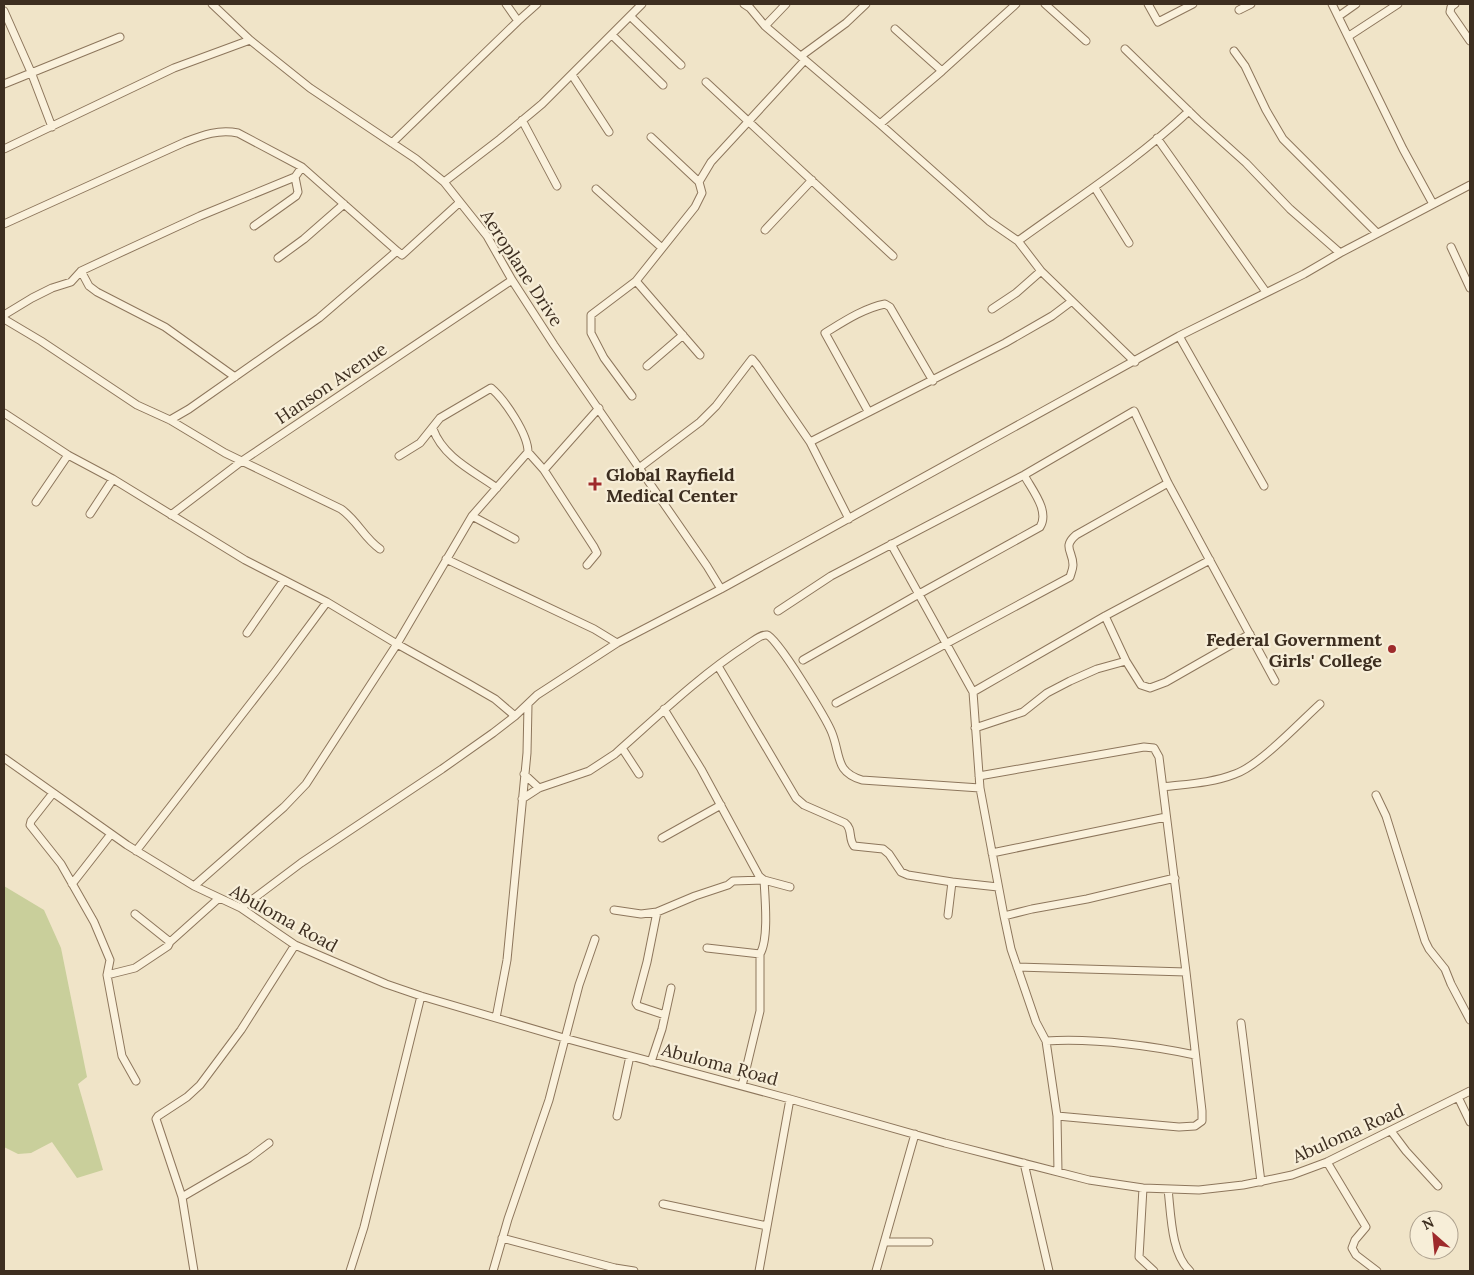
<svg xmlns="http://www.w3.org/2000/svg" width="1474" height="1275" viewBox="0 0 1474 1275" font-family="Lora,serif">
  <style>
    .green { fill: #c9cf9b }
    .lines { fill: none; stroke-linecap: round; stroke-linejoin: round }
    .minor-casing { stroke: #8d765c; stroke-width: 9 }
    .minor { stroke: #faf1dc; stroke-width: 7 }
    .poi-dot { fill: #9e2a2b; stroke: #f7eed8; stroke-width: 2 }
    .labels { text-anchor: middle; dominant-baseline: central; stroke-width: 4.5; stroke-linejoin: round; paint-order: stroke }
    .street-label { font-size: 18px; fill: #3d2e20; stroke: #f7eed8 }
    .poi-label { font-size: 18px; font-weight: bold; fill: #3d2e20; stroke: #f7eed8; text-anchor: start }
  </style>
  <rect width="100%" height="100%" fill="#f0e4c8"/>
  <path class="green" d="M4,886l40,24 17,38 26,129 -9,7 25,86 -26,8 -25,-36 -21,11 -13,1 -14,-7z"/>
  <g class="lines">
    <g class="minor-casing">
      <path id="minor" d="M212,4l38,36 60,48 106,71 28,23 43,54 25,44 42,65 153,221 14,23
        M506,4l12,17 19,-17
        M744,4l6,4 15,18 115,98 109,97 29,20 23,30 94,91
        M1045,4l41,37
        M1148,4l10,18 35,-18
        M1332,4l71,145 30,55
        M1455,4l-4,3 -1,5 20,29
        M1239,10l12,-6
        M4,11l27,61 21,55
        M630,16l51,49
        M1339,16l17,-12
        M765,26l21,-22
        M895,29l47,42
        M612,35l51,50
        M1349,36l49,-32
        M1125,49l73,71 48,43 44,46 50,44
        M1234,51l11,15 21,44 17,29 94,94
        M801,56l45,-33 20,-19
        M572,75l37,57
        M706,82l187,174
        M4,84l116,-47
        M522,120l35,66
        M880,124l62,-53 74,-67
        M1157,138l109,154
        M392,143l126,-122
        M4,149l170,-81 76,-28
        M444,182l56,-43 42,-35 100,-100
        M699,182l12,-20 94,-102
        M1095,188l34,55
        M596,189l66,59
        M4,224l181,-82c18,-7 34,-13 53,-9l64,34 95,84
        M254,226l42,-30 2,-4 -3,-15
        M765,230l47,-50
        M1018,241c58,-42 119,-81 171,-130
        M1451,247l19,41
        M278,258l26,-19 40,-35
        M81,271l8,15 8,6 68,35 70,50
        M636,281l64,74
        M992,309l24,-16 25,-22
        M4,315l28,-17 20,-10 19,-6 10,-11 30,-14 89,-41 95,-39 7,-10
        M4,319l37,22 96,64 33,15 55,33 116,56c16,11 23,29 39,40
        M1179,336l85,150
        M647,366l36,-31
        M632,396l-28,-38 -13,-25v-18l45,-34 59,-74 7,-14 -3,-11 -48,-45
        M868,411l-43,-78c18,-11 39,-25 60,-29l5,3 43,74
        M4,413l64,42 45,24 132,81 82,42 70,42 72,40 26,15 20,17
        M170,420l19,-11 130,-91 78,-67 5,4 58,-53
        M433,429c10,28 40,42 64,59
        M810,442l195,-99 47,-27 20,-15
        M399,456l21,-13 20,-25 51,-30c14,12 37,46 37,64l16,18 50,77 3,6 -10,12
        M639,468l61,-46 16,-16 36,-47 5,6 53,77 39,77
        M544,470l55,-62
        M36,502l32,-47
        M90,514l23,-35
        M171,515l71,-54 270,-181
        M472,516l43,23
        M891,544l82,148 7,96 24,128 7,33 25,73 10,19 11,75 1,56
        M446,559l148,70 23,14
        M778,611l53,-35 193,-101 110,-64 34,72 107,198
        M1105,616l21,45 15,24 9,3 16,-6 84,-48
        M247,633l37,-53
        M803,660l116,-66 121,-67c10,-16 -8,-37 -16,-52
        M718,666l78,132 8,7 41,18c8,6 3,15 9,23l29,3 6,5 12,18 7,3 44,7
        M973,692l132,-76 105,-56
        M836,703l234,-126c1,-4 3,-8 3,-12 0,-14 -11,-18 3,-30l92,-52
        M664,709l37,60 58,107 5,4c1,18 5,59 -4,74v57l-18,75
        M975,728l48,-16 24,-19 23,-12 27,-12 29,-8
        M622,748l17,26
        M4,758l123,87 67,41 47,22 54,37 91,39 35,12 143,42 226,61 155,44 144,37 54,8 56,2 44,-5 49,-10 35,-13 143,-71
        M524,774l15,14
        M979,776l165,-29 10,1 5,9 27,215 16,139v10l-7,5 -16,1 -122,-11
        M1163,787c24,-3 49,-4 72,-13 24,-8 65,-52 85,-70
        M53,793l-22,28 -1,4 31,39 33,58 16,38 -3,15 15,81 14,25
        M1376,795l10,21 39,125 4,8 16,20 6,15 19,36
        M522,799l17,-11 50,-17 26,-17c43,-38 84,-78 132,-109 5,-3 14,-11 20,-10 10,2 60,85 65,98 9,23 3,39 30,47l118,8
        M662,838l59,-33
        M136,851l139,-179 52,-70
        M992,853l174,-36
        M72,884l39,-50
        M194,886l90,-79 22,-23 91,-140 75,-128 56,-64
        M241,908l60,-45 141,-94 51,-36 22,-17 22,-21 80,-52 104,-54 458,-253 125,-62 36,-21 130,-68
        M614,910l27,4 16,-2 38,-16 33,-11 5,-4 31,-1 26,7
        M657,912l-10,50 -11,41 2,3 27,9
        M135,914l35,28 48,-43
        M948,915l4,-33 46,5
        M1004,916l28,-7 55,-10 88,-21
        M707,948l53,6
        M1017,967l169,5
        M107,975l28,-7 33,-22 2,-4
        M496,1018l11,-58 20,-207 1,-48
        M1241,1023l20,159
        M1046,1041c50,-3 100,4 149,14
        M651,1062l11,-33 9,-41
        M1458,1097l12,25
        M617,1116l13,-60
        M1391,1131l15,20 32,35
        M1327,1162l39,65 -11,13 -3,8 4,7 21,16
        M1024,1163l25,108
        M1143,1188l-4,69 15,14
        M1168,1189c3,25 3,65 22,82
        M182,1197l67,-39 20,-15
        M663,1204l104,22
        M502,1238l113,30 19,3
        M885,1242h44
        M194,1271l-12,-74 -26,-78 2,-3 29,-19 13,-12 41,-55 54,-85
        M350,1271l14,-44 57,-231
        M493,1271l15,-52 41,-119 30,-115 16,-46
        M759,1271l31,-172
        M876,1271l39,-137"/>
    </g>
    <use href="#minor" class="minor"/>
  </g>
  <g class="poi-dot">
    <path d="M592.5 476.5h5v5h5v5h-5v5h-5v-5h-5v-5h5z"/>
    <circle cx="1392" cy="649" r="5"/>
  </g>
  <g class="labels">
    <g class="street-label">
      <text transform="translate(522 268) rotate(57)">Aeroplane Drive</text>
      <text transform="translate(331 383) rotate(-34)">Hanson Avenue</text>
      <text transform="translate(284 918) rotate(29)">Abuloma Road</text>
      <text transform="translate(720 1064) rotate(15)">Abuloma Road</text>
      <text transform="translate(1348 1133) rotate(-24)">Abuloma Road</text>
    </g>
    <g class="poi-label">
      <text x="606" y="474">Global Rayfield<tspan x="606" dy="21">Medical Center</tspan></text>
      <text x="1382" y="639" text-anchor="end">Federal Government<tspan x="1382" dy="21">Girls' College</tspan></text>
    </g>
  </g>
  <rect width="1474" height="1275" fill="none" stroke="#3d2e20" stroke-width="10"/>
  <g transform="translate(1434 1235) rotate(333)"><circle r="24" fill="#f7eed8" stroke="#ada18e"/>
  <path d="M0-4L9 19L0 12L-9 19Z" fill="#9e2a2b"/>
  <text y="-8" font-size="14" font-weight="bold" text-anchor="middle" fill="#3d2e20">N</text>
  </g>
</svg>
